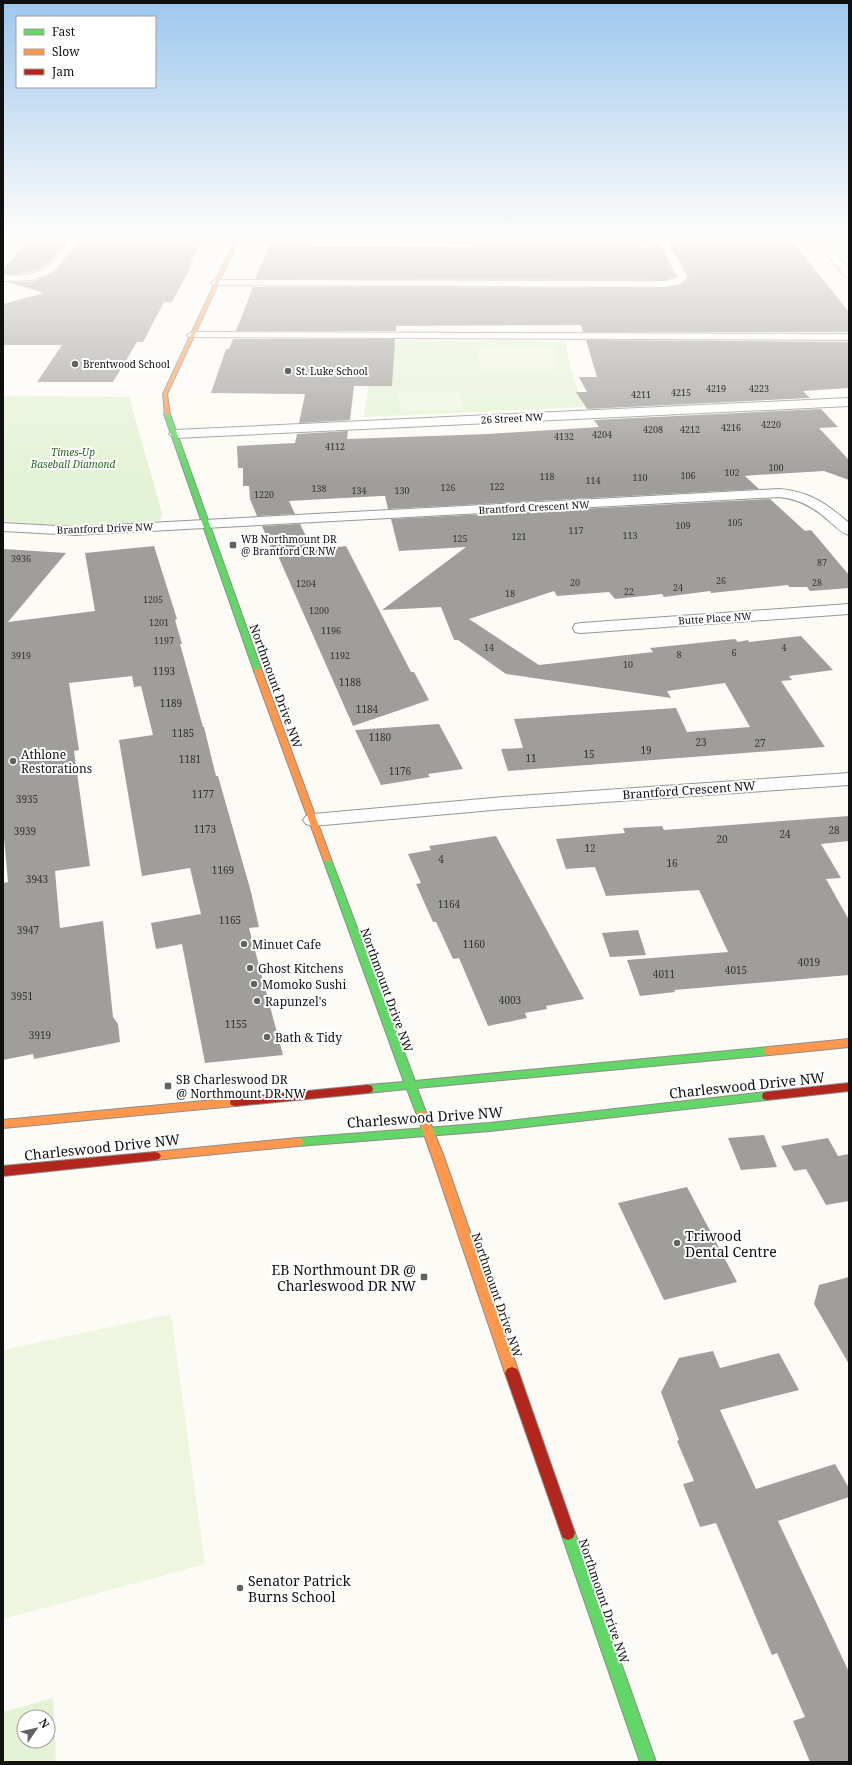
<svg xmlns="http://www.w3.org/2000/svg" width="852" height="1765" viewBox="0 0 852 1765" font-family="'Noto Serif',serif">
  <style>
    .green { fill: #e4f2d5; fill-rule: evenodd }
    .pitch { fill: #eef6df }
    .building { fill: #a09e9a }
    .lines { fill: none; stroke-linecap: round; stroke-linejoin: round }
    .street-casing { stroke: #969693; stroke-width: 2 }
    .fast-casing { stroke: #8d8c8a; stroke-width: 2 }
    .slow-casing { stroke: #8d8c8a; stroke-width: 2 }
    .jam-casing { stroke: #8d8c8a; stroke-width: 2 }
    .street { fill: #fffefe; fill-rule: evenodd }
    .fast { fill: #63d668; fill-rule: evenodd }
    .slow { fill: #ff974d; fill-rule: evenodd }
    .jam { fill: #b3261e; fill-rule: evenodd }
    .poi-dot { fill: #636260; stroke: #fff; stroke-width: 1.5 }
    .labels { text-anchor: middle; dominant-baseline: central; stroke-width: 4; stroke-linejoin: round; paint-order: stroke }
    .far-number-label { font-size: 9px; fill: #343432 }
    .far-poi-label { font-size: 10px; fill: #101010; stroke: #fff; text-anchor: start }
    .far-street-label { font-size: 10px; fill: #101010; stroke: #fff }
    .far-park-label { font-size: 10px; font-style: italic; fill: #29681f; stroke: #fff }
    .number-label { font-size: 10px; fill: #343432 }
    .street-label { font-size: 12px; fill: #101010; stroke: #fff }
    .poi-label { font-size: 12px; fill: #101010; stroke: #fff; text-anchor: start }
    .near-street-label { font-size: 14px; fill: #101010; stroke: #fff }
    .near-poi-label { font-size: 14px; fill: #101010; stroke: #fff; text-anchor: start }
  </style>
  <rect width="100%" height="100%" fill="#fcfbf5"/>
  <path class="green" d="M823,233h26v30z
    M375,340l190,1 6,29 13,37 -220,10z
    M3,396l126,1 33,116 -2,8 -89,5 -68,-5z
    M53,1698l3,64h-53v-50zM24,1717h24v24h-24z"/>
  <path class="pitch" d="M548,346l6,2 4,21h-78l-2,-22z
    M459,392l6,18 -56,1 -8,-2 -3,-16z
    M171,1314l34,250 -202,55v-269z"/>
  <path class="building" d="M206,233l-16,30h3l-21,39h-8l-21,40h-6l-24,40h-76l25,-37h-59v-41l41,-11 -36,-11h25l20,-8 33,-40z
    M473,233h161l1,2h-162z
    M678,233h105l3,4h3l60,75v20h-266l-2,-7h-16l-169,1v5h-160l17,-44 413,1 14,-3 9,-8 -20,-36 -4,-2z
    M35,234h38l-21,26 -14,10 -20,4h-15v-5z
    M271,243h41l-1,3 164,1 -1,-3h165l3,7 11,-6 7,2 16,29 -10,4 -410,-1 1,-3h-1z
    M233,339h162l-3,47h-38l-4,34 -51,3 6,-29 -94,-1 15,-44h3z
    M586,340l263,2v46l-46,3 7,7 -223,11 -11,-17h11l-8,-15h18z
    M821,409l17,18 -19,1 30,32v20l-25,-9 -68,4 -11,1 14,13 -371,20 -3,-13h-3l-57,3 -36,2 6,13 -38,2 -7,-17 -1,-13h-6v-18h-5l-1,-22 58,-3 2,-9 51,-3 -1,8 141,-5 111,-7 -5,-7z
    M770,499l35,32 6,-1 38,45v13l-39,3 -3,-4h-18l-1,-2 -77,8 -1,-2 -46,6 -2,-3 -47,5 -6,-7 -52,4 -3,-5 -85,28 70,46 114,-13 -3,-4 29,-3 56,-6 3,3 10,-2 1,2 52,-6 32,34 -44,6 3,4 -11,1 44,66 -317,24 -7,-22 22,-1 -9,-29 162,-11 11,24 63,-5 -25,-44 -58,8 4,7 -165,-24 -48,-34h-4l-13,-33 -59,3 84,-63 -67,4 -8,-32z
    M300,524l13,26 33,-4 65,126h3l15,28 -76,26 -78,-177 -3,1 -10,-24z
    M154,546l23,73 -2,1 7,24h-2l23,83h1l12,49h2l33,116 8,35 -10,1 34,127 -78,8 -23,-119 -26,5 -5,-26 50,-9 -11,-46 -48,8 -23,-136 34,-5 -12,-49 -7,1 -2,-11 -63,7 10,67 -5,1 16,115 -35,5 5,57 43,-7 10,96 5,7 2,18 -86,17 -1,-5 -30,6v-177l5,-1 -4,-44h-1v-289l63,4 -58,69 87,-11 -10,-58z
    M439,724l24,45 -35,5 2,3 -49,8 -26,-55z
    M849,816v25l-28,3 20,34 -15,1 23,41v55l-175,15 1,2 -35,4 -13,-36 101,-8 -29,-62 -93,6 -11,-29 -29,2 -10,-30 69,-6 -2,-5 39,-2 2,4z
    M496,836l88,163 -38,7 1,3 -22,4 2,5 -39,8 -29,-68 -6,1 -17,-37h-3l-17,-38 5,-1 -13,-29 23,-4 -2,-4z
    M638,930l8,25 -36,2 -8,-24z
    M764,1135l13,32 -36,3 -13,-32z
    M828,1138l10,18 11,-2v47l-23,4 -20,-36 -12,2 -13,-25z
    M687,1187l50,95 -73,18 -46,-97z
    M849,1277v87l-35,-60 5,-19z
    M713,1351l7,17 59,-15 20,37 -79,20 36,79 79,-25 14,24v9l-71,24 71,151v90h-39l-17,-41 12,-4 -28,-64 -5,2 -56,-132 -16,4 -17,-43 11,-3 -17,-40 2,-1 -18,-48 18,-34z"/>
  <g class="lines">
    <g class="street-casing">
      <path id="street" d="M76,233h9l-33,40 -19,7 -30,1v-6c45,3 47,-11 73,-42z
        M809,233h9l31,36v9l-3,-1z
        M237,236l415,1 16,5 20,36 -8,6 -14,3 -453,-2 -2,-2 2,-2 3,-1 450,1 12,-4 -17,-31 -10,-3 -417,-2 -1,-2z
        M192,332l657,2v6l-661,-3 -1,-2z
        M849,398v8l-674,32 -6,-4 6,-4z
        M779,489c30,2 48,15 70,34v12c-8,-2 -14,-9 -20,-14 -15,-14 -30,-22 -50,-24l-704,38 -72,-4v-8l72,4z
        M849,604v10l-268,19 -6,-1 -2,-4 2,-4 6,-1z
        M849,773v12l-345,24 -191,17 -7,-2 -3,-4 3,-4 7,-2 191,-17z"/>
    </g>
    <g class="fast-casing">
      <path id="fast" d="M167,412l3,2 92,257 -1,2h-6l-1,-2 -90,-257z
        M327,856l4,3 84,222 354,-34 4,1 1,3 -1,3 -4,1 -352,33 10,27 -1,3 -4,1 -4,-1 -11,-29 -39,4 -4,-1 -1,-3 1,-3 4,-1 36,-3 -81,-223z
        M767,1092l4,1 1,3 -1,3 -4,1 -277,31 -192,15 -4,-1 -2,-3 2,-3 4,-1 192,-15z
        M568,1526l5,2 2,5 81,229h-16l-79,-229 2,-5z"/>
    </g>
    <g class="slow-casing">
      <path id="slow" d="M238,233h4l-75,161 3,20 -5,1 -2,-21z
        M255,669h6l1,2 69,188 -1,2 -3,1 -4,-3 -69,-188z
        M849,1039v8l-80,8 -4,-1 -1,-3 1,-3 4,-1z
        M235,1098l4,1 1,3 -1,3 -4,1 -232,22v-8z
        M422,1111l4,1 1,3 17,42 75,216 -2,4 -5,2 -5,-2 -2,-4 -73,-216 -15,-42 1,-3z
        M298,1138l4,1 2,3 -2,3 -4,1 -143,14 -4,-1 -2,-3 2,-3 4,-1z"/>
    </g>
    <g class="jam-casing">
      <path id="jam" d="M849,1083v8l-82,9 -4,-1 -1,-3 1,-3 4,-1z
        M368,1085l4,1 1,3 -1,3 -4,1 -133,13 -4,-1 -1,-3 1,-3 4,-1z
        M155,1152l4,1 2,3 -2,3 -4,1 -152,16v-10z
        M512,1367l5,2 2,4 56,160 -2,5 -5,2 -5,-2 -2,-5 -56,-160 2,-4z"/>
    </g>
    <use href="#street" class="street"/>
    <use href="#fast" class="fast"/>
    <use href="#slow" class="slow"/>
    <use href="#jam" class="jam"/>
  </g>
  <linearGradient id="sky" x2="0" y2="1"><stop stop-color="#9dc7ee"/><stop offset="0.49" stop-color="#fefdfa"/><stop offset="1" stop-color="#fefdfa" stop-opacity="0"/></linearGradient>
  <rect width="852" height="480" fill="url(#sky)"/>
  <g class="poi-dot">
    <circle cx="75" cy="364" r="4"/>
    <circle cx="288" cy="371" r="4"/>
    <rect x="229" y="541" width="8" height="8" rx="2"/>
    <circle cx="13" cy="761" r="4"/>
    <circle cx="244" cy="944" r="4"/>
    <circle cx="250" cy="968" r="4"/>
    <circle cx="254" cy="984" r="4"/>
    <circle cx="257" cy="1001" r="4"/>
    <circle cx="267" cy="1037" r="4"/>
    <rect x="164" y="1082" width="8" height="8" rx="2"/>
    <circle cx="677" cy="1243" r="4"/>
    <rect x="420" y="1273" width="8" height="8" rx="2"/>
    <circle cx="240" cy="1588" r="4"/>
  </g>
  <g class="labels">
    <g class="far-number-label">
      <text x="716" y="388">4219</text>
      <text x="759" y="388">4223</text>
      <text x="681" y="392">4215</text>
      <text x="641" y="394">4211</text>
      <text x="771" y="424">4220</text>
      <text x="731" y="427">4216</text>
      <text x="653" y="429">4208</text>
      <text x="690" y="429">4212</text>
      <text x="602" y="434">4204</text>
      <text x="564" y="436">4132</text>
      <text x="335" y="446">4112</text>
      <text x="776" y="467">100</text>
      <text x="732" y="472">102</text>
      <text x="688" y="475">106</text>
      <text x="547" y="476">118</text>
      <text x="640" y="477">110</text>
      <text x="593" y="480">114</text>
      <text x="497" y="486">122</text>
      <text x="448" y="487">126</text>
      <text x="319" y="488">138</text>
      <text x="359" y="490">134</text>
      <text x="402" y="490">130</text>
      <text x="264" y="494">1220</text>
      <text x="735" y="522">105</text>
      <text x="683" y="525">109</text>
      <text x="576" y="530">117</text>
      <text x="630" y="535">113</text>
      <text x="519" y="536">121</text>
      <text x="460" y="538">125</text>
      <text x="21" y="558">3936</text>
      <text x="822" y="562">87</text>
      <text x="721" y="580">26</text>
      <text x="575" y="582">20</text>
      <text x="817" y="582">28</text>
      <text x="306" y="583">1204</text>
      <text x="678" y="587">24</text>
      <text x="629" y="591">22</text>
      <text x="510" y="593">18</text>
      <text x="153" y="599">1205</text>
      <text x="319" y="610">1200</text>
      <text x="159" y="622">1201</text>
      <text x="331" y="630">1196</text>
      <text x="164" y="640">1197</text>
      <text x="489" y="647">14</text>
      <text x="784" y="647">4</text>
      <text x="734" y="652">6</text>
      <text x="679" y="654">8</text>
      <text x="21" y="655">3919</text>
      <text x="340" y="655">1192</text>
      <text x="628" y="664">10</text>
    </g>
    <g class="far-poi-label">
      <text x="83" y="364">Brentwood School</text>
      <text x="296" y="371">St. Luke School</text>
      <text x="241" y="539">WB Northmount DR<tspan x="241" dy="12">@ Brantford CR NW</tspan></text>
    </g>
    <g class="far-street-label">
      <text transform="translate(512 418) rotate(-3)">26 Street NW</text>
      <text transform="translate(534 507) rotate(-3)">Brantford Crescent NW</text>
      <text transform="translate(105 528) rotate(-2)">Brantford Drive NW</text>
      <text transform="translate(715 618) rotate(-4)">Butte Place NW</text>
    </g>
    <g class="far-park-label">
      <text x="73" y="452">Times-Up<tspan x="73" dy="12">Baseball Diamond</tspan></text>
    </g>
    <g class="number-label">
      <text x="164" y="671">1193</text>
      <text x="350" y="682">1188</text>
      <text x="171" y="703">1189</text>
      <text x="367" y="709">1184</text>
      <text x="183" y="733">1185</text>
      <text x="380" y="737">1180</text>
      <text x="701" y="742">23</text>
      <text x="760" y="743">27</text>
      <text x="646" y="750">19</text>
      <text x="589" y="754">15</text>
      <text x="531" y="758">11</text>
      <text x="190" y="759">1181</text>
      <text x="400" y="771">1176</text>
      <text x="203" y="794">1177</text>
      <text x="27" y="799">3935</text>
      <text x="205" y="829">1173</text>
      <text x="834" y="830">28</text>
      <text x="25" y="831">3939</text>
      <text x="785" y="834">24</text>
      <text x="722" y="839">20</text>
      <text x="590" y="848">12</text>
      <text x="441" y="859">4</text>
      <text x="672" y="863">16</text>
      <text x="223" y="870">1169</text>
      <text x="37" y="879">3943</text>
      <text x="449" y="904">1164</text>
      <text x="230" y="920">1165</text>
      <text x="28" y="930">3947</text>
      <text x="474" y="944">1160</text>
      <text x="809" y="962">4019</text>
      <text x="736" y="970">4015</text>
      <text x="664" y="974">4011</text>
      <text x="22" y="996">3951</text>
      <text x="510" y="1000">4003</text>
      <text x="236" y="1024">1155</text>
      <text x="40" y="1035">3919</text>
    </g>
    <g class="street-label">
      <text transform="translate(276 686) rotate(70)">Northmount Drive NW</text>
      <text transform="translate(689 790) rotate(-4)">Brantford Crescent NW</text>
      <text transform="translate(387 990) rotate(70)">Northmount Drive NW</text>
      <text transform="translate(497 1295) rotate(71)">Northmount Drive NW</text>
      <text transform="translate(604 1601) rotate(71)">Northmount Drive NW</text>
    </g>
    <g class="poi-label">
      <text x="21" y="754">Athlone<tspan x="21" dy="14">Restorations</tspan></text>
      <text x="252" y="944">Minuet Cafe</text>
      <text x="258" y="968">Ghost Kitchens</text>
      <text x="262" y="984">Momoko Sushi</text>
      <text x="265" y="1001">Rapunzel's</text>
      <text x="275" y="1037">Bath &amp; Tidy</text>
      <text x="176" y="1079">SB Charleswood DR<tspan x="176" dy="14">@ Northmount DR NW</tspan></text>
    </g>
    <g class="near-street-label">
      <text transform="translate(747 1085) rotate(-6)">Charleswood Drive NW</text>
      <text transform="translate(425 1117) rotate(-4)">Charleswood Drive NW</text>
      <text transform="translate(102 1147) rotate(-6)">Charleswood Drive NW</text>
    </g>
    <g class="near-poi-label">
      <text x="685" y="1235">Triwood<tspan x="685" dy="16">Dental Centre</tspan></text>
      <text x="416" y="1269" text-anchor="end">EB Northmount DR @<tspan x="416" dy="16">Charleswood DR NW</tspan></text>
      <text x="248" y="1580">Senator Patrick<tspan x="248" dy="16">Burns School</tspan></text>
    </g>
  </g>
  <rect width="852" height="1765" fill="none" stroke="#101010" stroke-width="8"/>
  <rect x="16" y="16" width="140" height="72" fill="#ffffff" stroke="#9f9f9f"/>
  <rect x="24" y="29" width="20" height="6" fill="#63d668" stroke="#9f9f9f"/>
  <text x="52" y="36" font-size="12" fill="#101010">Fast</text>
  <rect x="24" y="49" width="20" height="6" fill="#ff974d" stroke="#9f9f9f"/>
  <text x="52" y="56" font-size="12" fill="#101010">Slow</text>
  <rect x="24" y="69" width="20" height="6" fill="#b3261e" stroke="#9f9f9f"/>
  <text x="52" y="76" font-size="12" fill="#101010">Jam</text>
  <g transform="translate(36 1729) rotate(56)"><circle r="19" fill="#ffffff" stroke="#9f9f9f"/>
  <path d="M0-3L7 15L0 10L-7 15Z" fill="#636260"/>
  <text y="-6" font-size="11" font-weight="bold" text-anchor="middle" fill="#101010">N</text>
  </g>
</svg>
